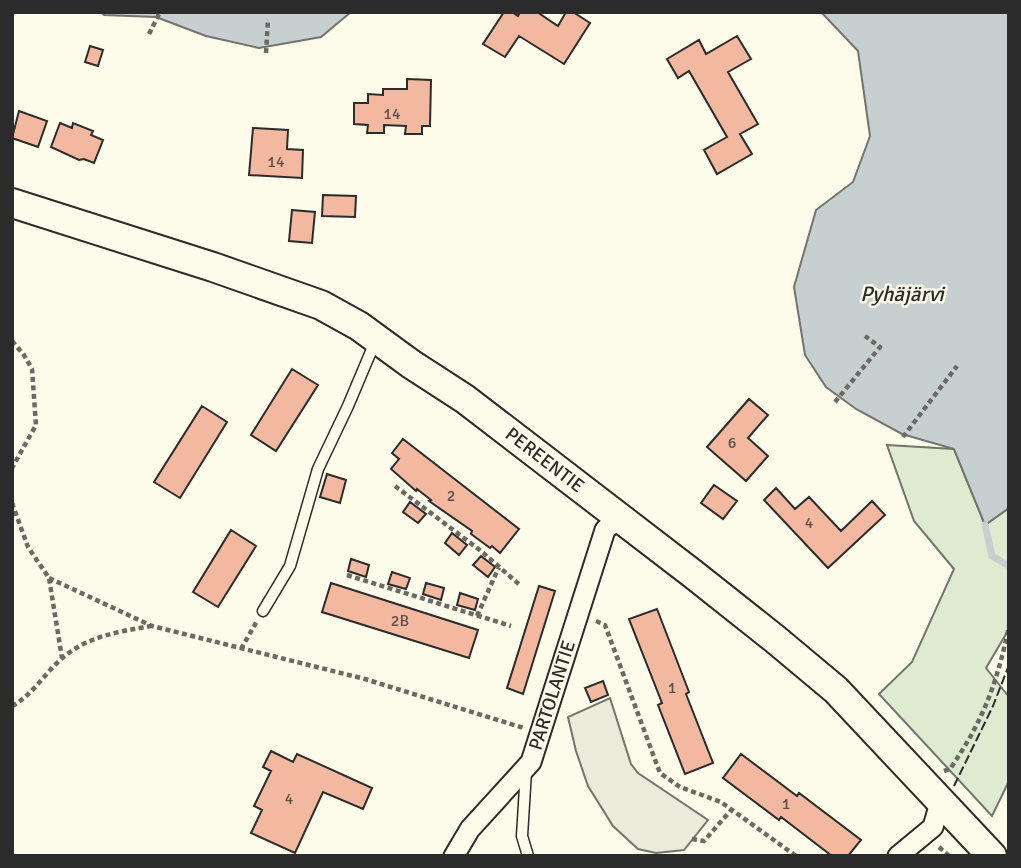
<svg xmlns="http://www.w3.org/2000/svg" width="1021" height="868" viewBox="0 0 1021 868" font-family="Signika,sans-serif">
  <style>
    .green { fill: #deebd1; stroke: #74746e; stroke-width: 2 }
    .parking { fill: #eceadb; stroke: #74746e; stroke-width: 2 }
    .water { fill: #c7d0d0; stroke: #74746e; stroke-width: 2 }
    .lines { fill: none; stroke-linecap: round; stroke-linejoin: round }
    .stream { stroke: #c7d0d0; stroke-width: 7 }
    .building { fill: #f2b8a0; stroke: #2b2b2b; stroke-width: 2 }
    .lane-casing { stroke: #2b2b2b; stroke-width: 13 }
    .street-casing { stroke: #2b2b2b; stroke-width: 23 }
    .secondary-casing { stroke: #2b2b2b; stroke-width: 32 }
    .path { stroke: #6a6964; stroke-width: 4.5; stroke-dasharray: 5 3.5; stroke-linecap: butt }
    .lane { stroke: #fdfbea; stroke-width: 10 }
    .street { stroke: #fdfbea; stroke-width: 19 }
    .secondary { stroke: #fdfbea; stroke-width: 28 }
    .fence { stroke: #2b2b2b; stroke-width: 2; stroke-dasharray: 9 3.5; stroke-linecap: butt }
    .labels { text-anchor: middle; dominant-baseline: central; stroke-width: 5; stroke-linejoin: round; paint-order: stroke }
    .number-label { font-size: 16px; fill: #5d4e48 }
    .street-label { font-size: 19px; fill: #2b2b2b; stroke: #fdfbea }
    .water-label { font-size: 21px; font-style: italic; fill: #2b2b2b; stroke: #fdfbea }
  </style>
  <rect width="100%" height="100%" fill="#fdfbea"/>
  <path class="green" d="M887,445l67,4 31,76 24,-17v121l-23,39 23,29v84l-17,35 -113,-122 33,-32 42,-93 -40,-48z"/>
  <path class="parking" d="M610,698l21,66 7,9 70,47 -24,30 -28,3 -18,-4 -25,-23 -25,-40 -12,-35 -8,-34z"/>
  <path class="water" d="M101,12h250l-30,25 -62,11 -53,-12 -50,-19 -52,-2z
    M821,12h188v496l-24,17 -31,-76 -52,-15 -46,-25 -30,-22 -21,-32 -11,-68 22,-77 37,-28 17,-46 -12,-85z"/>
  <g class="lines">
    <path class="stream" d="M985,525l7,31 17,10"/>
  </g>
  <path class="building" d="M504,12h8l6,4 2,-4h17l21,14 8,-14h7l17,11 -26,41 -45,-28 -14,21 -22,-13z
    M737,36l14,23 -23,13 30,52 -18,10 12,20 -35,20 -13,-24 23,-13 -38,-66 -11,7 -11,-19 32,-19 7,14z
    M90,46l13,4 -5,16 -13,-4z
    M407,79l24,1 -1,46h-8v8h-17l1,-8 -22,-1v8h-17l1,-8 -14,-1v-21h14v-9l15,1v-6h24z
    M19,111l28,10 -9,26 -26,-9z
    M60,123l12,5 1,-5 20,8 -2,4 12,5 -9,23 -10,-4 -5,1 -28,-13z
    M253,128l35,2 -1,19 16,1 -1,28 -53,-3z
    M323,195l33,1 -1,21 -33,-1z
    M292,210l23,2 -3,31 -23,-2z
    M292,369l26,16 -42,66 -25,-16z
    M749,399l19,16 -20,23 20,18 -22,25 -39,-34z
    M202,406l25,16 -47,76 -26,-16z
    M403,439l116,90 -19,24 -8,-7 -2,2 -19,-14 1,-3 -43,-30 2,-1 -14,-11 -1,2 -25,-22 8,-10 -7,-6z
    M327,474l19,6 -6,23 -20,-6z
    M714,485l23,16 -14,18 -22,-16z
    M776,488l19,21 14,-12 32,34 31,-30 13,14 -57,53 -64,-68z
    M410,502l16,12 -8,9 -15,-11z
    M231,530l25,16 -38,61 -25,-15z
    M452,533l15,12 -8,10 -14,-12z
    M481,556l14,11 -7,10 -15,-12z
    M351,559l18,6 -3,12 -18,-6z
    M392,572l18,6 -4,11 -18,-5z
    M331,583l147,47 -9,28 -147,-46z
    M426,583l18,5 -3,12 -18,-6z
    M539,586l16,5 -32,103 -16,-6z
    M460,593l18,6 -3,11 -18,-5z
    M657,609l32,83 -3,2 27,69 -28,11 -27,-69 4,-2 -33,-84z
    M603,681l5,14 -17,7 -6,-14z
    M271,751l22,11 4,-8 75,34 -9,21 -40,-17 -28,61 -44,-20 11,-23 -8,-4 17,-35 -8,-4z
    M741,754l56,42 2,-3 62,47 -13,16h-16l-51,-39 -2,3 -56,-42z"/>
  <g class="lines">
    <g class="lane-casing">
      <path id="lane" d="M263,611l27,-45 28,-97 30,-63 27,-64
        M526,771l-4,65 6,20"/>
    </g>
    <g class="street-casing">
      <g id="street">
        <path id="s1" d="M454,856l16,-27 61,-67 74,-232 13,-12"/>
        <path d="M898,856l35,-29 7,-24"/>
      </g>
    </g>
    <g class="secondary-casing">
      <g id="secondary">
        <path id="s2" d="M12,203l201,64 108,38 38,21 52,38 54,35 228,175 82,65 61,51 156,166"/>
      </g>
    </g>
    <path class="path" d="M149,34l11,-22
      M266,53l2,-34
      M12,341l12,14 8,14 4,56 -24,43
      M835,402l45,-55 -15,-11
      M903,437l54,-71
      M395,486l86,65 40,35
      M12,503l16,44 21,31 13,80
      M347,575l164,51
      M49,578l103,48 213,53 159,49
      M477,616l22,-49
      M596,621l9,4 55,148 20,14 41,15 75,54
      M241,649l16,-28
      M12,706c19,-10 32,-31 48,-46 27,-24 57,-28 91,-34
      M944,771l6,-2c33,-48 47,-85 59,-143
      M692,839l12,2 28,-32
      M939,847l10,9"/>
    <use href="#lane" class="lane"/>
    <use href="#street" class="street"/>
    <use href="#secondary" class="secondary"/>
    <path class="fence" d="M954,786l39,-80 16,-41"/>
  </g>
  <g class="labels">
    <g class="number-label">
      <text x="392" y="114">14</text>
      <text x="276" y="162">14</text>
      <text x="732" y="443">6</text>
      <text x="451" y="496">2</text>
      <text x="809" y="523">4</text>
      <text x="400" y="621">2B</text>
      <text x="672" y="688">1</text>
      <text x="289" y="799">4</text>
      <text x="786" y="804">1</text>
    </g>
    <g class="street-label">
      <text stroke="none"><textPath href="#s2" startOffset="598">PEREENTIE</textPath></text>
      <text stroke="none"><textPath href="#s1" startOffset="192">PARTOLANTIE</textPath></text>
    </g>
    <g class="water-label">
      <text x="902" y="294">Pyhäjärvi</text>
    </g>
  </g>
  <rect width="1021" height="868" fill="none" stroke="#2b2b2b" stroke-width="28"/>
</svg>
